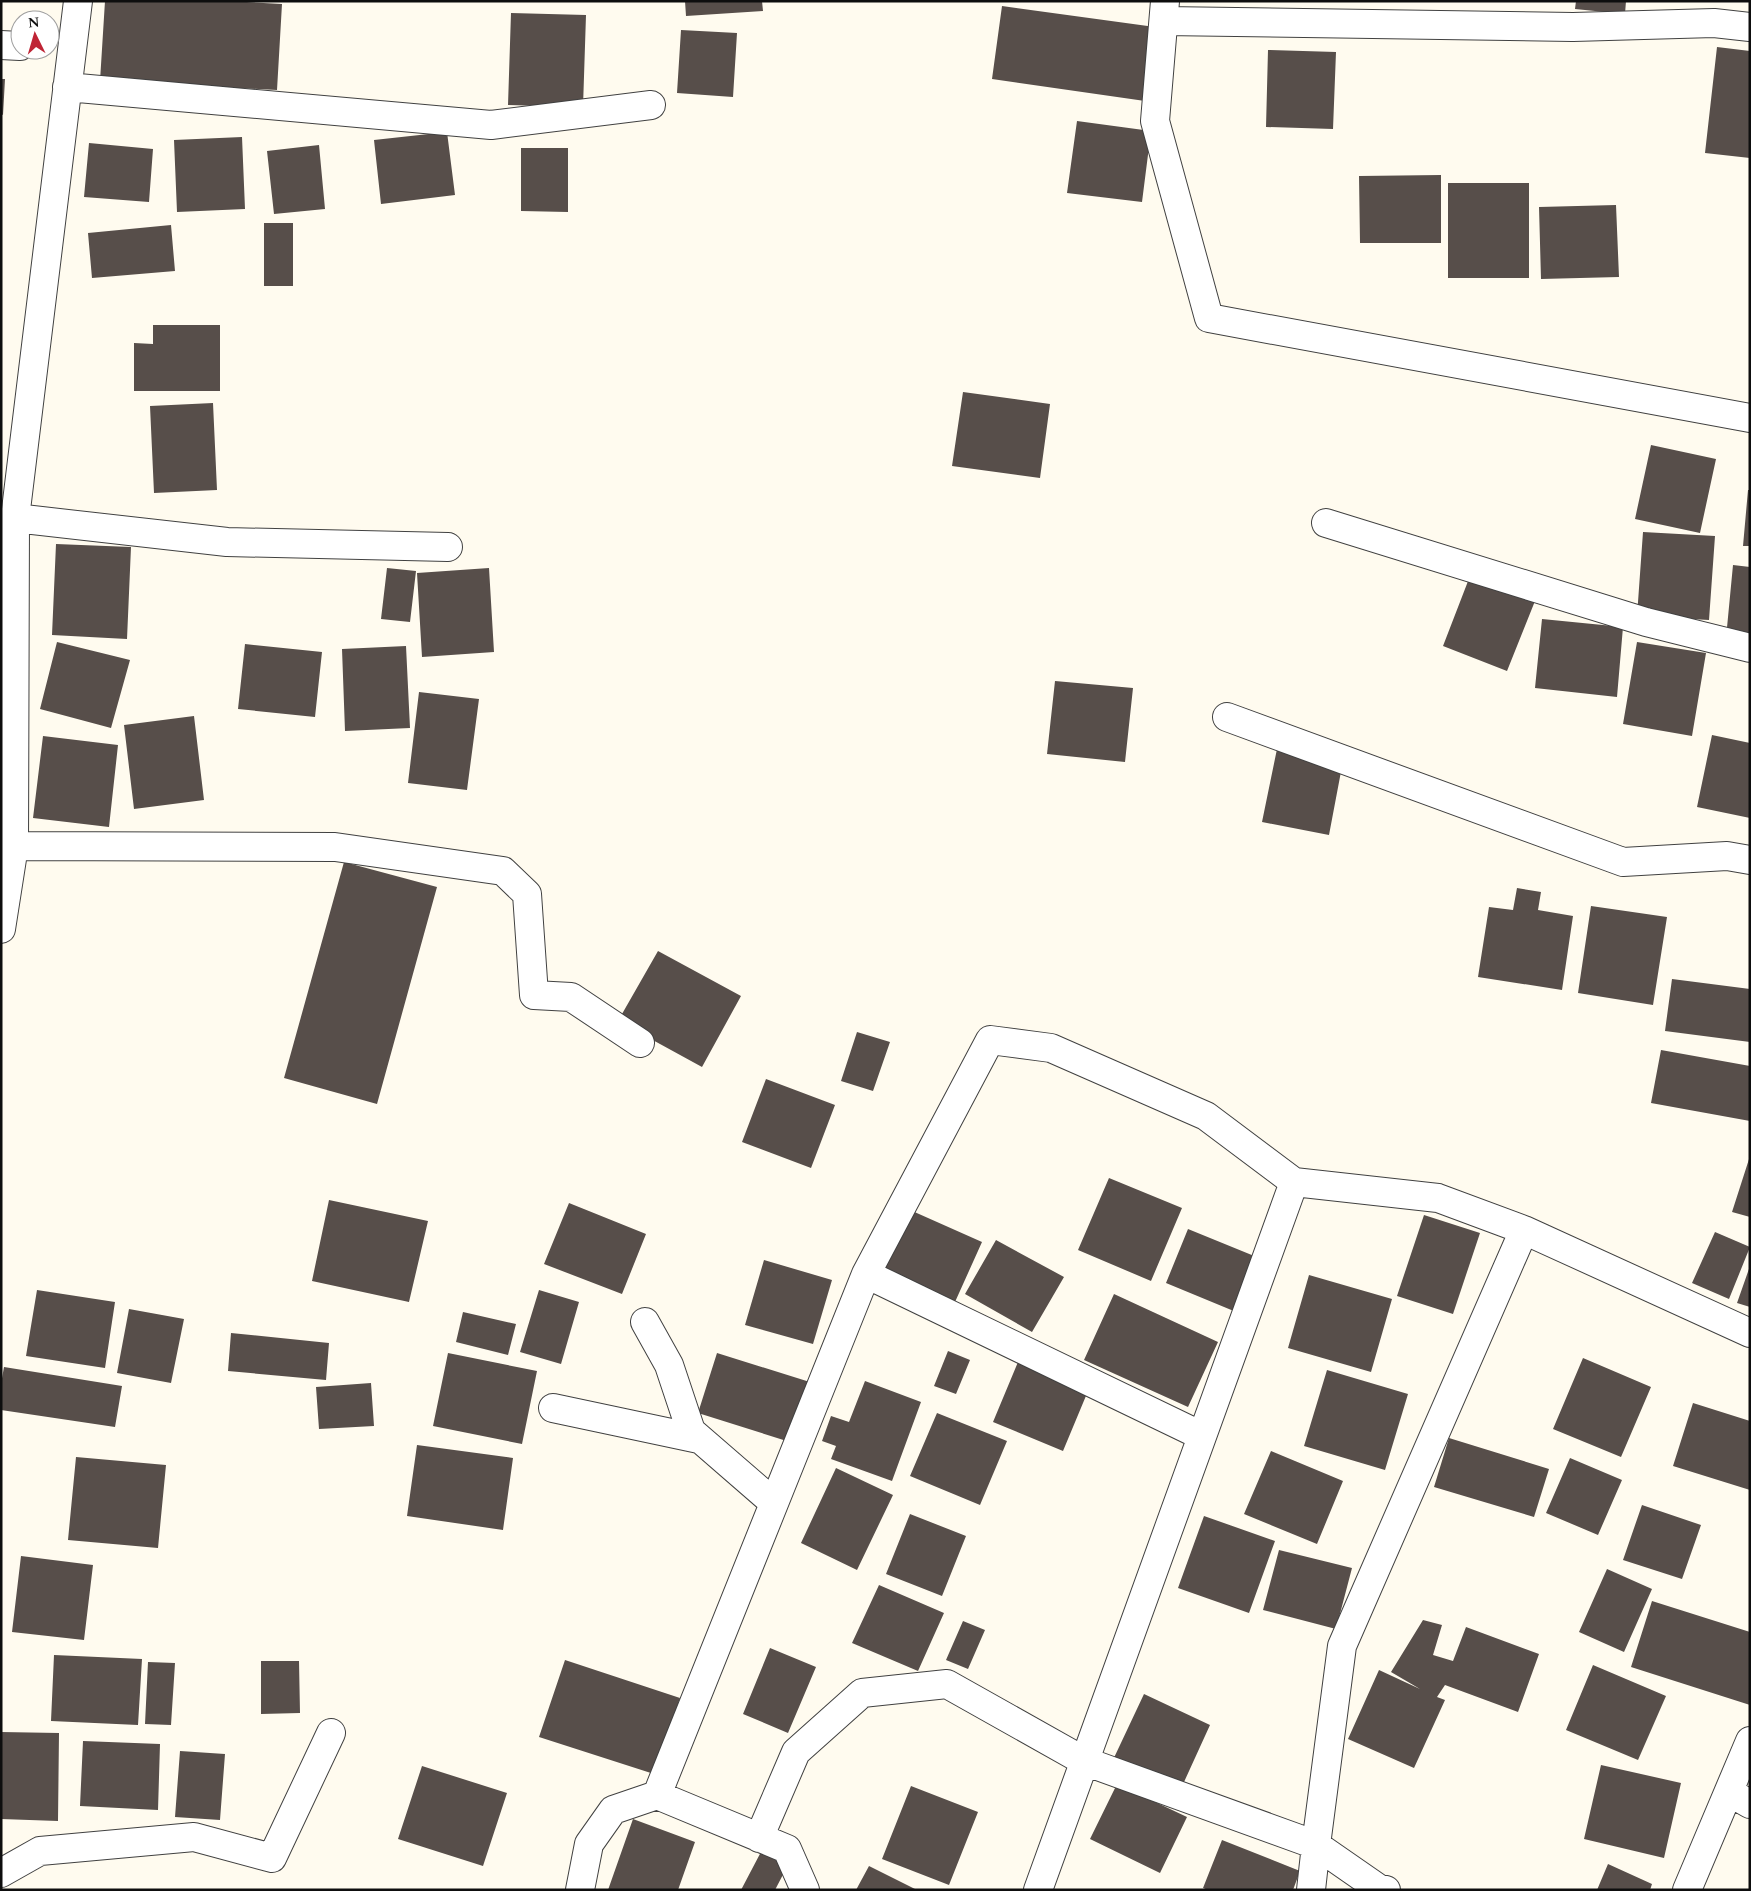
<svg xmlns="http://www.w3.org/2000/svg" width="1751" height="1891" viewBox="0 0 1751 1891" font-family="Spectral,serif">
  <style>
    .building { fill: #574e4a }
    .lines { fill: none; stroke-linecap: round; stroke-linejoin: round }
    .minor-casing { stroke: #414141; stroke-width: 30 }
    .minor { stroke: #fff; stroke-width: 28 }
  </style>
  <rect width="100%" height="100%" fill="#fffbef"/>
  <path class="building" d="M105,1h123l54,3 -5,86 -177,-9z
    M685,1h77l1,10 -77,5z
    M1576,1h50l-1,13 -50,-5z
    M1002,6l153,21 -10,74 -153,-22z
    M511,13l75,2 -3,92 -75,-2z
    M681,30l56,3 -4,64 -56,-4z
    M1717,47l33,4v107l-45,-5z
    M1268,50l68,2 -3,77 -67,-2z
    M1,79h4l-2,36 -2,-1z
    M1077,121l74,10 -9,71 -75,-9z
    M447,132l8,63 -74,9 -7,-64z
    M242,137l3,72 -68,3 -3,-72z
    M89,143l64,6 -4,53 -65,-5z
    M319,145l6,64 -51,5 -7,-63z
    M521,148h47v64l-47,-1z
    M1441,175v68h-81l-1,-67z
    M1448,183h81v95h-81z
    M1616,205l3,72 -78,2 -2,-72z
    M264,223h29v63h-29z
    M171,225l4,46 -83,7 -4,-45z
    M153,325h67v66h-86v-48l19,1z
    M963,392l87,12 -10,74 -88,-12z
    M213,403l4,87 -63,3 -4,-87z
    M1651,445l65,14 -16,74 -65,-14z
    M1748,490h2v56h-7z
    M1643,532l72,4 -6,84 -72,-4z
    M56,544l75,3 -4,92 -75,-4z
    M1733,565l17,2v74l-24,-3z
    M387,568l29,3 -6,51 -29,-3z
    M489,568l5,84 -72,5 -5,-84z
    M1470,576l65,25 -28,70 -64,-25z
    M1542,619l81,8 -6,70 -82,-9z
    M57,642l73,18 -19,68 -71,-19z
    M1637,642l69,11 -14,83 -69,-12z
    M245,644l77,8 -7,65 -77,-8z
    M406,646l4,82 -65,3 -3,-82z
    M1055,681l78,7 -8,74 -78,-8z
    M419,692l60,7 -12,91 -59,-7z
    M194,716l10,84 -70,9 -10,-84z
    M1712,735l38,8v75l-53,-11z
    M43,736l75,9 -9,82 -76,-9z
    M1277,749l66,12 -14,74 -67,-13z
    M344,862l93,25 -60,217 -93,-26z
    M1517,888l24,4 -3,18 35,6 -11,74 -84,-13 11,-70 24,3z
    M1591,906l76,11 -14,88 -75,-12z
    M658,951l83,45 -39,71 -84,-46z
    M1672,979l78,10v53l-85,-11z
    M857,1032l33,10 -17,49 -32,-10z
    M1661,1050l89,16v55l-99,-18z
    M766,1079l69,26 -24,63 -69,-26z
    M1750,1156v61l-18,-5z
    M1109,1178l73,30 -31,73 -73,-31z
    M329,1200l99,21 -19,81 -97,-21z
    M569,1203l77,31 -24,60 -78,-30z
    M910,1210l72,32 -27,60 -72,-32z
    M1424,1215l56,18 -27,81 -56,-18z
    M1188,1229l76,31 -23,54 -75,-31z
    M1715,1232l35,15 -21,52 -37,-16z
    M996,1240l68,37 -32,55 -67,-38z
    M764,1260l68,20 -19,64 -68,-19z
    M1750,1266v41l-13,-4z
    M1309,1275l83,24 -21,73 -83,-24z
    M37,1290l78,12 -10,66 -79,-12z
    M539,1290l40,12 -18,62 -41,-12z
    M1114,1294l104,48 -30,65 -104,-47z
    M129,1309l55,10 -13,64 -54,-10z
    M463,1312l53,12 -8,31 -52,-13z
    M231,1333l98,10 -3,37 -98,-9z
    M948,1351l22,9 -14,34 -22,-8z
    M448,1353l89,18 -15,73 -89,-18z
    M717,1353l96,30 -20,60 -95,-30z
    M1583,1358l68,29 -30,70 -68,-28z
    M1018,1362l70,29 -25,60 -70,-29z
    M4,1367l118,19 -7,41 -114,-17v-26z
    M1327,1370l81,24 -23,76 -81,-24z
    M865,1381l56,21 -29,79 -61,-22 5,-13 -14,-5 9,-25 18,6z
    M371,1383l3,43 -55,3 -3,-42z
    M1693,1403l57,18v69l-77,-24z
    M937,1413l70,28 -27,64 -70,-29z
    M1449,1438l100,31 -15,48 -100,-30z
    M417,1445l96,13 -10,72 -96,-14z
    M1271,1451l72,30 -26,63 -73,-30z
    M76,1457l90,8 -8,83 -90,-8z
    M1570,1458l52,22 -24,55 -52,-22z
    M836,1468l57,27 -36,75 -56,-27z
    M1642,1505l59,20 -19,54 -59,-19z
    M910,1514l56,22 -24,60 -56,-22z
    M1204,1516l71,25 -26,72 -71,-25z
    M1279,1550l73,18 -16,61 -73,-19z
    M21,1556l72,9 -9,75 -72,-8z
    M1607,1569l45,20 -28,63 -45,-20z
    M879,1585l65,28 -26,58 -66,-28z
    M1652,1601l98,31v73l-119,-38z
    M1423,1620l19,5 -9,30 20,6 13,-34 73,27 -21,58 -73,-27 -8,12 8,3 -31,68 -66,-29 31,-69 41,19 -29,-17z
    M963,1621l22,9 -17,39 -22,-9z
    M770,1648l46,19 -28,66 -45,-19z
    M54,1655l88,4 -4,66 -87,-4z
    M565,1660l115,38 -26,76 -115,-37z
    M261,1661h38l1,52 -39,1z
    M148,1662l27,1 -4,62 -26,-1z
    M1593,1665l73,31 -28,64 -72,-30z
    M1144,1694l66,31 -31,68 -67,-31z
    M1,1732l58,1 -1,88 -57,-2z
    M83,1741l77,3 -2,66 -78,-4z
    M180,1751l45,3 -5,66 -45,-3z
    M1601,1765l80,18 -17,75 -80,-19z
    M422,1766l85,27 -24,73 -85,-27z
    M1117,1784l70,33 -27,56 -70,-34z
    M911,1786l67,26 -29,73 -67,-26z
    M633,1819l62,23 -17,48h-70z
    M1222,1840l78,31 -7,19h-85l-5,-2z
    M762,1850l27,13 -14,27h-34z
    M1608,1864l44,20 -2,6h-53z
    M869,1866l48,24h-61z"/>
  <g class="lines">
    <g class="minor-casing">
      <path id="minor" d="M78,1l-63,517 -1,328 321,1 168,24 24,23 7,101 37,2 69,46
        M1165,1l-10,120 54,197 541,100
        M1164,21l409,6 141,-4 36,4
        M1,45l19,1
        M67,87l424,38 160,-20
        M1326,523l320,99 104,26
        M4,533l11,-15 212,24 221,5
        M1227,717l396,145 104,-6 23,4
        M1,929l13,-83
        M866,1274l336,162
        M645,1322l24,43 22,66 83,72
        M553,1408l146,31
        M1729,1792l21,12
        M657,1795l209,-521 124,-234 61,8 155,68 88,66 144,16 86,32 226,103
        M759,1838l37,-86 66,-59 85,-9 137,77 232,84 62,43 8,2
        M1,1873l39,-22 154,-14 78,21 59,-125
        M580,1890l9,-46 24,-34 44,-15 130,54 18,41
        M1038,1890l256,-708
        M1311,1890l5,-45 26,-199 182,-416
        M1687,1890l63,-149"/>
    </g>
    <use href="#minor" class="minor"/>
  </g>
  <rect width="1751" height="1891" fill="none" stroke="#0e0e0e" stroke-width="5"/>
  <g transform="translate(35 35) rotate(355)"><circle r="24" fill="#ffffff" stroke="#9f9f9f"/>
  <path d="M0-4L9 19L0 12L-9 19Z" fill="#bf2435"/>
  <text y="-8" font-size="14" font-weight="bold" text-anchor="middle" fill="#0e0e0e">N</text>
  </g>
</svg>
